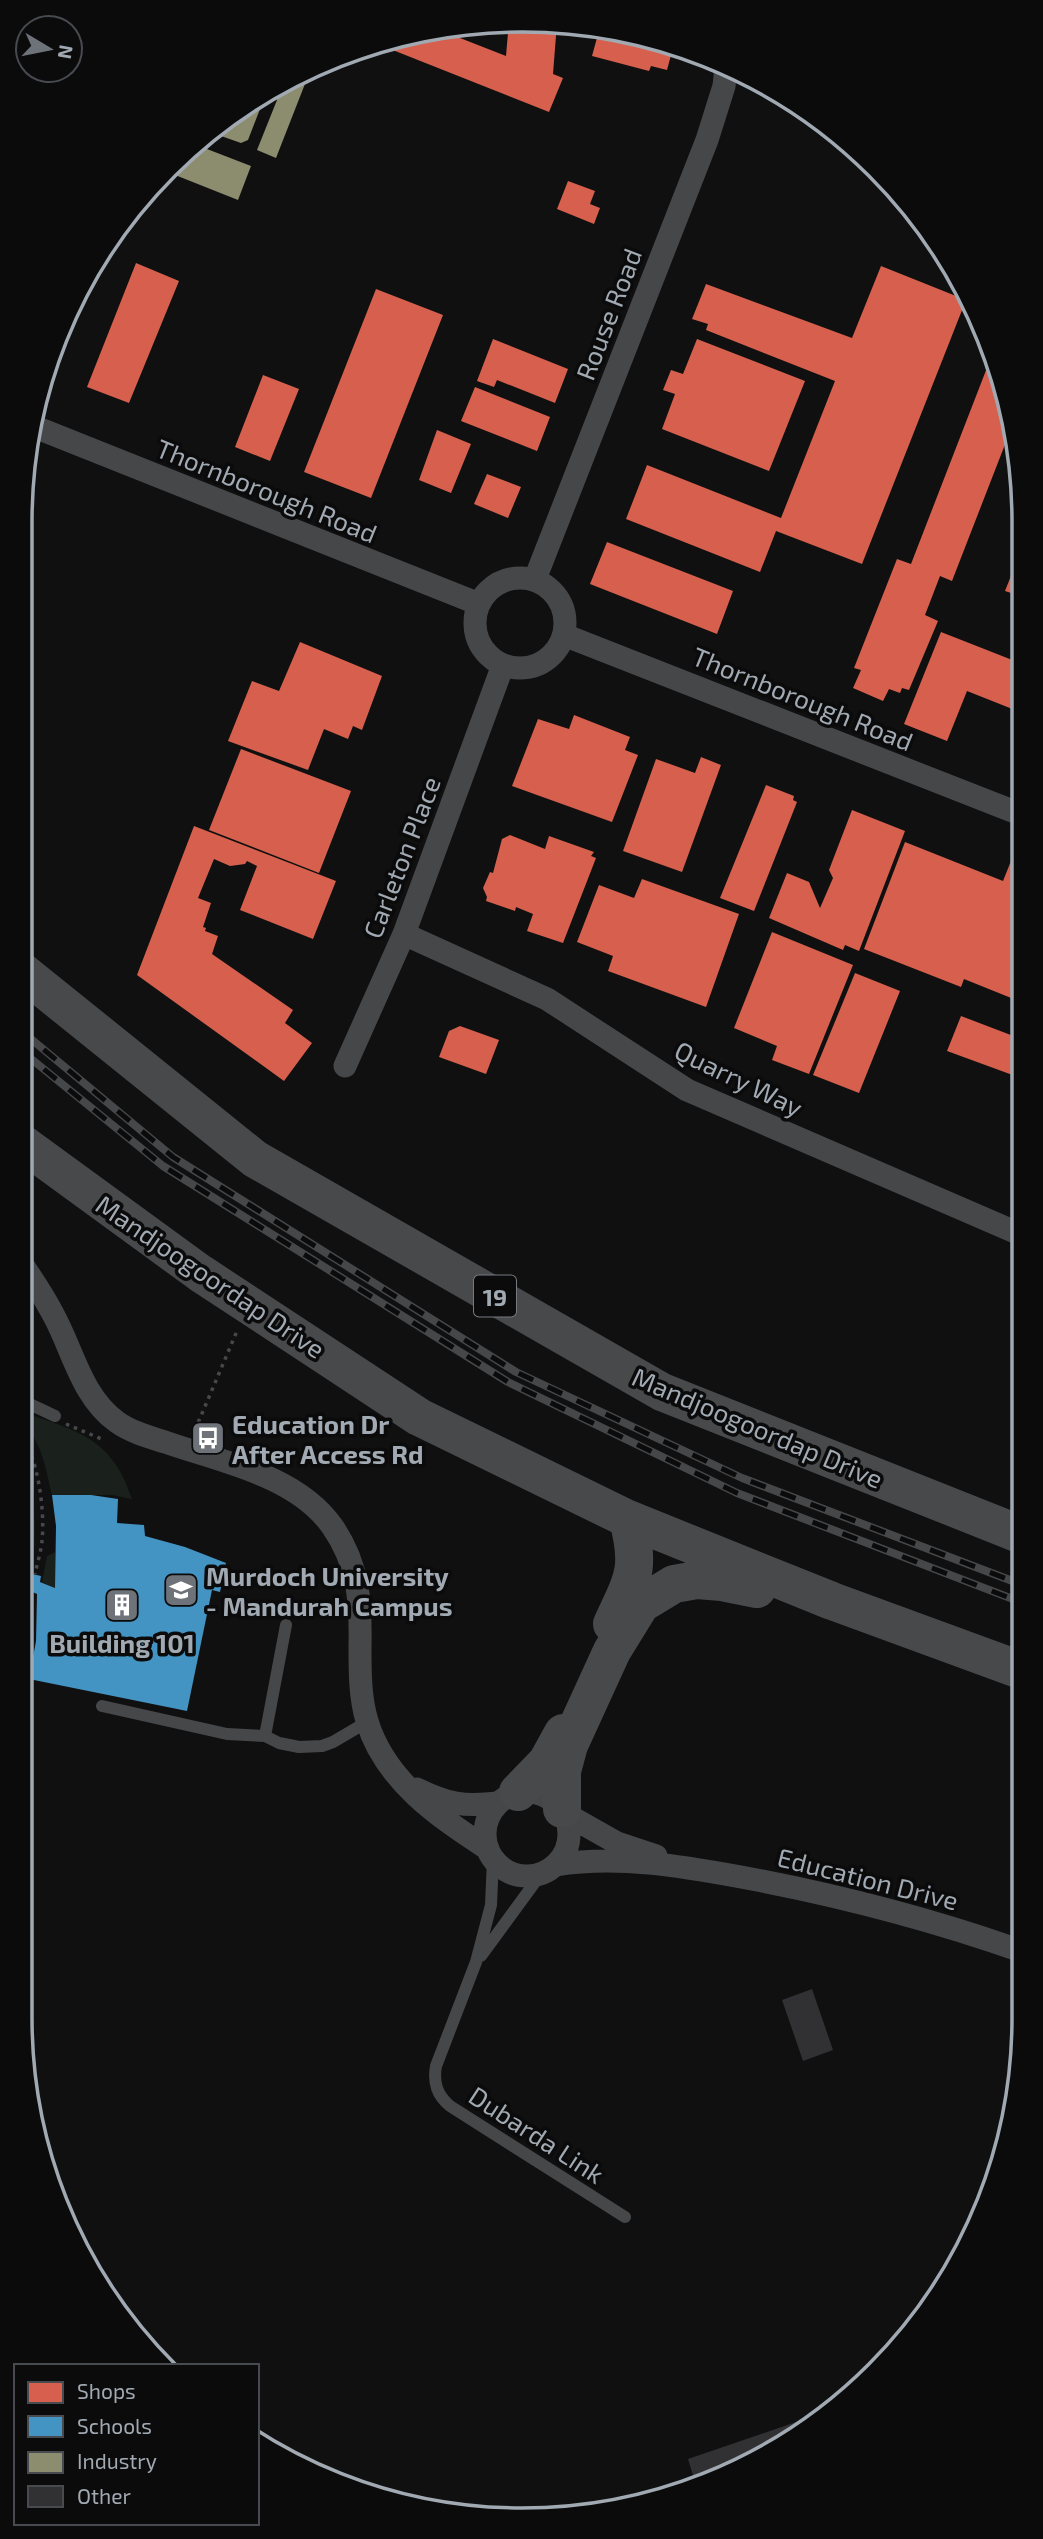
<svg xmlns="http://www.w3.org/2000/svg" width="1043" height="2539" viewBox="0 0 1043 2539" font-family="'Exo 2',sans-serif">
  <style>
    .green { fill: #1a201b }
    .shops { fill: #d6604d }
    .schools { fill: #4393c3 }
    .industry { fill: #8c8c6e }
    .building { fill: #313133 }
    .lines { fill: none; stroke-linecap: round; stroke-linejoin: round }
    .path { stroke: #46484b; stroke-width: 3.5; stroke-dasharray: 3.5 5; stroke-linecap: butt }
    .lane { stroke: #454749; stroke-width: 12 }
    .street { stroke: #454749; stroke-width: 23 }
    .highway { stroke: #47494b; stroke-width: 38 }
    .rail-casing { stroke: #454749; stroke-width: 8 }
    .rail { stroke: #0b0b0c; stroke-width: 5; stroke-dasharray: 16; stroke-linecap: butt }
    .labels { text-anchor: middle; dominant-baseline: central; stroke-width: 7; stroke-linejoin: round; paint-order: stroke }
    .shield { fill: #0b0b0c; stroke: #747a80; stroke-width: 2 }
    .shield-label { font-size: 24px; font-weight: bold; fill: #a1a9b2 }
    .street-label { font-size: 26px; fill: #a1a9b2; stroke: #0b0b0c }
    .poi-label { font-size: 26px; font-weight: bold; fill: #a1a9b2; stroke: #0b0b0c; text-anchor: start }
    .rim { fill: none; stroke: #a1a9b2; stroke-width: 3.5 }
  </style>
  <rect width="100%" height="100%" fill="#101011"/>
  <path class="green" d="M22,1412c56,19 90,26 110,87l-20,-4h-60c-6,-24 -10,-58 -33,-73z
    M19,1453c17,43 19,76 12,120l-12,-2z
    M55,1552v36l-13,-6 5,-26z"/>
  <path class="shops" d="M509,21l48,2 -4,51 10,4 -14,34 -174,-69 16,-7 46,-7 69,27z
    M600,27l74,17 -7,26 -16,-4 -2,5 -57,-15z
    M568,181l27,10 -5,13 10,4 -6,16 -37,-15z
    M136,263l43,18 -50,122 -42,-16z
    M881,266l85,34 -104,264 -86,-33 -16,41 -134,-53 21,-54 134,53 54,-137 -129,-51 2,-6 -16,-5 14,-35 146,54z
    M376,289l67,26 -72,183 -67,-26z
    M493,339l75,30 -13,34 -58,-23 -3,7 -17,-6z
    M697,339l108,42 -36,90 -107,-42 13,-35 -12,-4 8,-20 12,4z
    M990,360l21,69 -59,152 -12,-5 -15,39 13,6 -29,69 -7,-2 -2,5 -11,-4 -6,12 -30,-13 8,-18 -7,-2 43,-109 14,5z
    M263,375l36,14 -29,72 -35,-14z
    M475,387l75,30 -13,34 -76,-30z
    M437,430l34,14 -20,49 -32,-13z
    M487,474l34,13 -13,31 -34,-14z
    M607,542l126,49 -16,43 -127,-50z
    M1020,553v43l-15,-5z
    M941,632l79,31v49l-53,-21 -20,50 -43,-17z
    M300,642l82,34 -20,54 -9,-4 -5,13 -24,-10 -16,41 -80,-29 24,-60 27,10z
    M574,715l56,22 -5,13 13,5 -26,67 -100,-36 26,-67 31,10z
    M241,749l110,42 -32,82 -110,-43z
    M701,757l20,8 -39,107 -59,-21 33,-92 39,14z
    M766,785l28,11 -1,4 4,2 -43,109 -34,-13z
    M852,810l53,21 -46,120 -14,-6 -2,5 -74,-32 18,-45 22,9 11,26 13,-30 -4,-8z
    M194,826l142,55 -23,58 -73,-29 17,-44 -10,-5 -2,3 -15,2 -16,-7 -16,39 13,5 -8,24 3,1 -1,3 13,5 -6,18 81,56 -8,13 27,20 -28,38 -147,-106z
    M510,835l35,14 4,-13 45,16 -3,4 5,2 -33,85 -36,-12 6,-17 -17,-7 -1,4 -29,-10 1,-4 -4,-9 7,-16 3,1 9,-34z
    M905,842l98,39 8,-20 10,3v63l-9,23 9,4v48l-57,-23 -3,8 -97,-38z
    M642,879l97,35 -33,93 -98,-36 5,-15 -36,-14 22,-57 35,13z
    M772,932l81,33 -44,109 -37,-14 5,-14 -43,-18z
    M855,973l45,18 -41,102 -46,-18z
    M961,1016l60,23v39l-74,-27z
    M460,1026l39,14 -13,34 -47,-17 10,-26z"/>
  <path class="schools" d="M52,1495h39l27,4 -1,24 27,2 1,11 40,11 41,16 -6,29 -8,-2 -25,121 -158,-32 7,-38 1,-47 -18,-8v-15l22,5 -1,6 15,6 1,-62z"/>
  <path class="industry" d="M312,66l-36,92 -19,-8 28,-70z
    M267,91l-19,49 -7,3 -20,-7 -3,-7 4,-10z
    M194,144l57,22 -13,34 -73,-29z"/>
  <path class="building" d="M812,1989l21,61 -30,11 -21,-61z
    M796,2422l4,11 -27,19 -78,30 -7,-23z"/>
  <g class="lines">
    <path class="path" d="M66,1424l38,16
      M195,1430l42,-99
      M19,1434c20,22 26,79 23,107 -1,11 -5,23 -7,33"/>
    <path class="lane" d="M19,1345c8,22 11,32 0,54
      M19,1399l36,17
      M102,1706l125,28 38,2 14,7 20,4 23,-1 11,-4 34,-20
      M265,1736l21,-111
      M493,1859l-2,46 -15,57 -40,104c-3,17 1,29 14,40l175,111
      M481,1956l60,-82"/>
    <path class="street" d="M35,427l444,177
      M475 623a45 45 0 1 1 90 0a45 45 0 1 1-90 0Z
      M535,579l172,-439 17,-54 2,-19
      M564,635l456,179
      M404,934l143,65 140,91 335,145
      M345,1066l59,-132 99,-269
      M19,1260c12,17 24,35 34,54 20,36 28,82 64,108 14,10 32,15 48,20 57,20 131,33 167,84 27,38 29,77 28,121 0,25 0,51 7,74 18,60 72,96 121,128
      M417,1789c31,15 46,18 81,14
      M485 1834a42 42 0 1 1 84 0a42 42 0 1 1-84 0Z
      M564,1813l53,30 39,13
      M556,1865c61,-10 125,1 185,12 97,18 190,42 283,75"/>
    <path class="highway" d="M19,969l236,190 407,233 360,143
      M19,1141l181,132 219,144 209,102 204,82 191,70
      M612,1624c21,-46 29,-54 16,-105
      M518,1792l29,-30 16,-29
      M562,1809v-38l7,-26 43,-94 29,-47 33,-20 23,-4 25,2 35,7"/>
    <g class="rail-casing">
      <path id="rail" d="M19,1029l154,128 343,215 226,106 281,107
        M19,1049l144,117 345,216 229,111 286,110"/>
    </g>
    <use href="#rail" class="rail"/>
  </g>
  <defs>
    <g id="bus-square" transform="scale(1.75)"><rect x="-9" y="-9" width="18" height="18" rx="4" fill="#6e737a" stroke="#0b0b0c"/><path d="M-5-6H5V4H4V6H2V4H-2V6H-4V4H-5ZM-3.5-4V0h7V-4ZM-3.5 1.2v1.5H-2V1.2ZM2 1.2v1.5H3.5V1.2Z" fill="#fff"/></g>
    <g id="university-square" transform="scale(1.75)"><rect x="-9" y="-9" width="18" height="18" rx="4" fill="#6e737a" stroke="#0b0b0c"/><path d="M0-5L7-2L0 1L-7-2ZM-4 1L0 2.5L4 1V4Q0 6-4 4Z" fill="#fff"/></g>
    <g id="building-square" transform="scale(1.75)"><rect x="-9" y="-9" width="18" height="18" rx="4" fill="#6e737a" stroke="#0b0b0c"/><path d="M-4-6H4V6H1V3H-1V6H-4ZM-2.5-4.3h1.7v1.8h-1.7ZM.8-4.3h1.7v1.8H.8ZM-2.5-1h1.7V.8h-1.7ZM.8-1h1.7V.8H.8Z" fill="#fff"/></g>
  </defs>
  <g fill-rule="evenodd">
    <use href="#bus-square" x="208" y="1438"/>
    <use href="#university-square" x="181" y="1590"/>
    <use href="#building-square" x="122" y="1605"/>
  </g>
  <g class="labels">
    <rect class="shield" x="474" y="1275.5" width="42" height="41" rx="5"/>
    <g class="shield-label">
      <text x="495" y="1296">19</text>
    </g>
    <g class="street-label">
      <text transform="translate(608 314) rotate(-69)">Rouse Road</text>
      <text transform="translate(267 490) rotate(22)">Thornborough Road</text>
      <text transform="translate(803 698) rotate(22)">Thornborough Road</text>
      <text transform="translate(401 857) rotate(-69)">Carleton Place</text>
      <text transform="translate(739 1078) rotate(26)">Quarry Way</text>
      <text transform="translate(211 1276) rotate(34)">Mandjoogoordap Drive</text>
      <text transform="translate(758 1427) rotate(23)">Mandjoogoordap Drive</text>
      <text transform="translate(868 1878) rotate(14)">Education Drive</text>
      <text transform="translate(537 2134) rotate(33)">Dubarda Link</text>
    </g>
    <g class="poi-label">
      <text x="232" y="1423">Education Dr<tspan x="232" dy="30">After Access Rd</tspan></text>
      <text x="206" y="1575">Murdoch University<tspan x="206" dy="30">- Mandurah Campus</tspan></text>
      <text x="122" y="1642" text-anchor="middle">Building 101</text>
    </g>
  </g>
  <path d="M0 0H1043V2539H0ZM522 32H522A490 490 0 0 1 1012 522V2018A490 490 0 0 1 522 2508H522A490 490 0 0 1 32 2018V522A490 490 0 0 1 522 32Z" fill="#0b0b0c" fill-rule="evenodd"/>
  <path class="rim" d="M522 32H522A490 490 0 0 1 1012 522V2018A490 490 0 0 1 522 2508H522A490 490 0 0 1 32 2018V522A490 490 0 0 1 522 32Z"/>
  <rect x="14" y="2364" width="245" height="161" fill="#0b0b0c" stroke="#474a4e" stroke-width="2"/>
  <rect x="28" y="2382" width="35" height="21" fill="#d6604d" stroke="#474a4e" stroke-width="2"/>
  <text x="77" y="2399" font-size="21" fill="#a1a9b2">Shops</text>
  <rect x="28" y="2416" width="35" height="21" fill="#4393c3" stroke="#474a4e" stroke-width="2"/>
  <text x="77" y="2434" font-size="21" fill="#a1a9b2">Schools</text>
  <rect x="28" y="2452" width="35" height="21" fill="#8c8c6e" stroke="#474a4e" stroke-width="2"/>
  <text x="77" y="2469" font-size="21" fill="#a1a9b2">Industry</text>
  <rect x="28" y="2486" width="35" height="21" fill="#313133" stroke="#474a4e" stroke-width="2"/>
  <text x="77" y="2504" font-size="21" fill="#a1a9b2">Other</text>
  <g transform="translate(49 49) rotate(100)"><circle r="33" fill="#0b0b0c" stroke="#474a4e" stroke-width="2"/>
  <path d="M0-5L12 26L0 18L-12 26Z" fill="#6e737a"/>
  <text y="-10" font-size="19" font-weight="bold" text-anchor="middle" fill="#a1a9b2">N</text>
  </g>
</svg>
